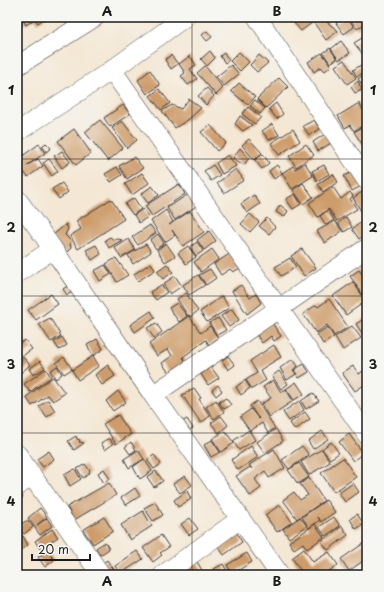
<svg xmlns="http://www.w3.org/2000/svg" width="384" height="592" viewBox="0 0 384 592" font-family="'Playpen Sans',sans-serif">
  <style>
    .building { fill: #ce9c6b }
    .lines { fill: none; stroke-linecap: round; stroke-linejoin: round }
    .street-casing { stroke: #3c3a38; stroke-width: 20 }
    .street { stroke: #fff; stroke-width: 19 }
    .grid { fill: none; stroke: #1c1c1c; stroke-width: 1; stroke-opacity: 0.55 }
    .neatline { fill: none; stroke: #1c1c1c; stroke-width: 1.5 }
    .grid-label { font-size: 13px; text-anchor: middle; font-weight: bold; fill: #1c1c1c }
  </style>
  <rect width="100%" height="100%" fill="#f6f6f2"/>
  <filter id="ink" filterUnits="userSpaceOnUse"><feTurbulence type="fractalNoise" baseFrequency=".025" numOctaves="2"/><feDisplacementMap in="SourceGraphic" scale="8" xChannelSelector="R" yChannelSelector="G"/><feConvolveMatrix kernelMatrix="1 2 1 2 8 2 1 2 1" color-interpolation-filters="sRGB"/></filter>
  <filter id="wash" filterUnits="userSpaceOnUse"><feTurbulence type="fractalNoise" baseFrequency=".012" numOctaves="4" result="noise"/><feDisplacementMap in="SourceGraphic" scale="16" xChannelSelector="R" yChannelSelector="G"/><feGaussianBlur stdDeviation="0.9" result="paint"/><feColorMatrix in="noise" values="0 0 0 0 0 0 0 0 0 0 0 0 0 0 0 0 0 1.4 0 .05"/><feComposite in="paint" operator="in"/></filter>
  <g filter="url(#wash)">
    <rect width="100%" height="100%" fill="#f4e7d4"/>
    <g id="blocks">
      <path class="building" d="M17,17l5,8 -5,4z
        M21,17h25l-8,6 -3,-4 -9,6z
        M295,17h14l4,5 -12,9 -7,-8 2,-2 -2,-3z
        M321,17l17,14 -12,9 -12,-17z
        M347,17l7,10 -10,7 -8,-11z
        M348,17h19v5l-10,7z
        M207,31l5,6 -5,4 -5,-6z
        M367,35v21l-2,1 -11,-14z
        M341,41l9,12 -11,7 -8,-11z
        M330,48l7,11 -7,4 -7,-10z
        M210,51l5,7 -8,8 -6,-7z
        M239,52l10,10 -9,9 -10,-10z
        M224,53l5,7 -4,3 -5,-7z
        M322,53l9,13 -6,5 -4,-4 -7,5 -6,-10z
        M171,55l7,9 -7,5 -6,-9z
        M259,55l9,8 -11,9 -7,-7z
        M190,56l6,9 -6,4 7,10 -9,6 -7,-9 4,-3 -6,-9z
        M344,60l12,18 -9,6 -12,-18z
        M231,65l8,9 -15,12 -8,-9z
        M361,65l4,6 -8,6 -4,-7z
        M205,66l18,22 -7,7 -19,-22z
        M150,70l10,15 -13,9 -9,-14z
        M367,72v13l-3,2 -6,-8z
        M279,78l9,9 -22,21 -9,-9z
        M358,81l4,9 -7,3 -4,-6z
        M239,83l16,14 -7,8 -17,-14z
        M207,88l7,8 -8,9 -8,-9z
        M159,89l11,14 -9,7 -11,-14z
        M189,99l12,9 -12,11 -14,9 -13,-17 10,-6 9,4z
        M255,100l10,8 -5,6 -10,-8z
        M276,103l7,11 -6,5 -8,-10z
        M359,103l8,14v6l-13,8 -4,-6 -5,3 -7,-12z
        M123,105l7,9 -20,13 -6,-9z
        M248,107l13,10 -6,7 -13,-10z
        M240,116l12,9 -9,6 -8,-7z
        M100,120l23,28 -15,13 -23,-29z
        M314,120l6,9 -11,6 -6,-9z
        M122,121l15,19 -10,8 -15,-20z
        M272,124l7,11 -10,5 -7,-9z
        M210,125l16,18 -9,8 -16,-19z
        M364,126l3,5v14l-3,2 -10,-15z
        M74,129l17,24 -15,12 -18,-24z
        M293,129l7,12 -21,14 -8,-12z
        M325,134l6,9 -13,8 -5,-9z
        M249,139l13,14 -8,7 -12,-15z
        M46,143l5,5 -5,4 -4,-6z
        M39,144l6,9 -19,13 12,-7 5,7 -15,11 -11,-13v-4z
        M306,144l8,11 -18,12 -7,-11z
        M240,148l9,10 -5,7 -11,-7z
        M62,151l8,11 -8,6 -8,-12z
        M263,154l6,9 -7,6 -7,-9z
        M228,155l8,11 -14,8 -6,-11z
        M134,157l9,11 -16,11 -8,-13z
        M49,159l9,12 -6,5 -9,-13z
        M305,163l8,13 -21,13 -10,-16 11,-7 2,3z
        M213,165l7,10 -9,6 -7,-10z
        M277,165l5,8 -8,6 -5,-8z
        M324,165l5,9 -12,7 -5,-10z
        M117,167l5,8 -11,7 -6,-8z
        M236,169l8,11 -20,13 -7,-10z
        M355,171l8,14 -11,6 -8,-15z
        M142,173l7,10 -17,12 -7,-11z
        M333,174l5,8 -15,10 -5,-8z
        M62,183l6,9 -9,7 -7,-10z
        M303,183l10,14 -10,7 -10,-14z
        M179,184l6,10 -33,22 -7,-10z
        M152,186l7,9 -11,8 -7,-9z
        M333,187l8,12 9,-7 3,4 -3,3 7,10 -20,12 -8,-12 -11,8 -9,-14z
        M193,191l8,12 -26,17 -8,-12z
        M362,192l5,9v6l-6,4 -8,-13z
        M295,194l6,10 -8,5 -7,-10z
        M254,195l6,9 -13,9 -6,-9z
        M134,198l7,11 -8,6 -8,-11z
        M111,199l13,20 -46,30 -8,-13 11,-7 -5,-8z
        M280,205l8,6 -4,6 -8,-5z
        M143,209l6,7 -10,7 -5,-8z
        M166,210l7,12 -4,3 21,-14 14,21 -21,14 -11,-16 3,5 -10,7 -14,-21z
        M328,210l6,10 -8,5 -6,-9z
        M250,214l9,8 -9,10 -9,-8z
        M346,217l6,10 -8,5 -6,-9z
        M267,218l8,9 -6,7 -10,-8z
        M367,218v15l-8,6 -7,-10z
        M335,221l7,10 -17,12 -8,-12z
        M66,224l2,5 -3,6 6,6 -1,2 1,5 -6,6 -13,-18z
        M150,225l6,8 -18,12 -6,-8z
        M209,231l7,10 -12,9 -7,-10z
        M158,234l6,9 -8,6 -6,-9z
        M110,237l4,3 4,-1 4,1 -13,8 -4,-8z
        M129,239l6,11 -14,8 -6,-10z
        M197,242l6,9 -7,5 -6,-9z
        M166,243l9,13 -10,6 -8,-12z
        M146,244l5,8 -18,12 -5,-9z
        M96,245l5,9 -9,6 -6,-10z
        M188,246l8,11 -10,7 -8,-11z
        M212,249l7,10 -18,13 -7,-10z
        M302,249l14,19 -12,8 -13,-20z
        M231,253l9,15 -7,4 -3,-3 -9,6 -7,-11z
        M116,258l12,17 -11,7 -11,-18z
        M290,258l6,9 -15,9 -6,-9z
        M151,263l4,7 -17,11 -4,-7z
        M167,264l6,8 -10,7 -6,-8z
        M105,265l6,9 -11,7 -6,-10z
        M210,269l6,9 -10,7 -7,-10z
        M359,270l8,11v18l-1,1 -16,-24z
        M198,275l7,10 -16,10 -6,-10z
        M175,276l7,10 -12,8 -7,-10z
        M353,282l13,19 -20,14 -13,-19z
        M72,283l4,7 -9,5 -4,-6z
        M161,285l6,7 -11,8 -6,-8z
        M241,285l9,13 6,-4 5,9 -14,11 -15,-23z
        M186,293l12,18 -8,6 -1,-2 -1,1 -11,-17z
        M51,294l7,10 -22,16 -8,-10z
        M222,296l7,12 -22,14 -7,-10z
        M329,299l19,28 -14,9 -7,-11 -11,8 -13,-19 13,-9 2,2z
        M177,303l10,13 -8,6 -10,-14z
        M232,309l7,11 -10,7 -8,-11z
        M151,311l4,7 -20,14 -5,-7z
        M189,316l12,17 9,-7 8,12 -9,7 -3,-5 -23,17 2,4 -16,12 -7,-10 10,-7 -4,-7 -11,7 -8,-12z
        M367,317v18l-3,1 -8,-12z
        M50,318l11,18 -10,6 -12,-18z
        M218,318l8,12 -9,5 -8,-12z
        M156,323l6,9 -8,6 -7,-10z
        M272,323l9,13 -7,5 -3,-5 -9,7 -6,-9z
        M352,326l9,12 -18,12 -8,-13z
        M328,327l6,10 -11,7 -6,-10z
        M62,337l5,8 -8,5 -5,-8z
        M97,339l6,10 -10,7 -6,-11z
        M25,340l7,9 -15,11v-14z
        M274,345l7,12 -21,13 6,10 -14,9 -6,-9 11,-7 -7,-12z
        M93,356l6,10 -21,14 -6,-10z
        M228,356l7,9 -7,5 -6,-10z
        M64,357l8,12 -8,5 -8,-11z
        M24,358l6,7 -13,11v-13z
        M293,359l5,7 -5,4 3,4 -9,6 -7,-12z
        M40,361l5,7 -12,7 -4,-6z
        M304,364l5,8 -10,6 -5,-8z
        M108,365l7,11 -13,9 -7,-10z
        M57,366l5,8 -6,5 -6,-8z
        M353,366l6,8 8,-6v15l-12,8 -13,-18z
        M211,367l8,11 -11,7 -7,-11z
        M46,369l5,8 -21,15 -6,-8z
        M279,371l9,13 -7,5 -9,-13z
        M53,377l12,16 -12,8 -5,-6 -16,11 -6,-9z
        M245,380l5,8 -9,7 -5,-8z
        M273,380l8,12 5,-3 7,12 -24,16 -8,-13 10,-6 -8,-11z
        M296,382l8,12 -10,6 -8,-11z
        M218,385l4,6 -6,5 -4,-6z
        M194,388l7,10 -2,1 11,17 -9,7 -19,-28z
        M118,391l8,11 -13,9 -7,-10z
        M313,393l6,8 -13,8 -5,-8z
        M226,398l5,7 -7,4 -5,-7z
        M48,400l7,11 -8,6 -8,-11z
        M216,400l8,12 -10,7 -8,-12z
        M257,401l18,27 -7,5 -6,-10 -12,8 -10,-14 11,-8 8,10 -9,-13z
        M299,401l5,9 -15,11 -6,-9z
        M305,412l5,7 -15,11 -5,-7z
        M118,415l13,19 -15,10 -13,-20z
        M221,416l7,9 -9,8 -8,-10z
        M187,419l6,9 -6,4 -7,-9z
        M276,429l7,12 -18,12 -8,-11z
        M249,430l6,10 -16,10 -6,-9z
        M225,431l9,12 -13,9 -9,-13z
        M322,431l6,8 -15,10 -5,-8z
        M349,434l14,19 -10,8 -14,-19z
        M76,436l1,3 3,1 -1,2 5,1 -10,7 -6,-9z
        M107,439h3l3,5 -8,6 -4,-7z
        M212,440l8,12 -9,5 -7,-12z
        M131,442l5,8 -6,4 -5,-7z
        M331,442l8,11 -9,6 -8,-10z
        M251,446l7,11 -20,13 -7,-10z
        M302,446l7,9 -20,14 -7,-9z
        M274,449l11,19 -16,10 -4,-7 -8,6v1l-2,1 6,9 -11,8 -14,-20 14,-9 3,3 -4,-5z
        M322,449l8,13 -21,13 -8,-13z
        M138,450l6,9 -15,9 -5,-9z
        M49,451l5,8 -11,8 -6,-8z
        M154,455l7,9 -7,5 -7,-9z
        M343,458l13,19 -22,15 -13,-19z
        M144,459l8,12 -12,8 -7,-12z
        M299,463l10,14 -11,7 -10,-14z
        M85,464l5,7 -1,3 -6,4 -6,-9z
        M75,469l6,10 -11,7 -6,-11z
        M104,469l6,10 -6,4 -6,-10z
        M156,471l7,10 -9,6 -7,-10z
        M185,476l7,9 -12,8 -7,-9z
        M309,478l15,23 -27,18 -14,-19 11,-8 6,8 8,-5 -8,-11z
        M109,483l7,12 -42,25 -7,-13z
        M353,483l6,9 -14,10 -6,-9z
        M17,488l6,9 -6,5z
        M135,488l5,8 -14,9 -5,-7z
        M187,491l4,8 -13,8 -4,-7z
        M326,500l9,12 -14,10 -3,-5 2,3 -11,8 -7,-11z
        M155,502l8,13 -10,6 -9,-13z
        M280,505l12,17 -15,10 -12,-17z
        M367,507v14l-6,-9z
        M40,508l7,9 -10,8 10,-7 5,8 -12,9 -12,-17z
        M143,511l9,15 -22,14 -9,-15z
        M357,514l7,10 -8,5 -6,-10z
        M104,517l9,14 -20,13 -10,-14z
        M300,517l7,9 -18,12 -6,-9z
        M334,517l6,9 -15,10 -6,-9z
        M190,518l8,11 -9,6 -8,-11z
        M26,521h2l5,6 -9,7 -6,-8z
        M315,524l9,13 -17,12 -4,-6 -9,6 -5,-7z
        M342,526l6,9 -20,15 -7,-9z
        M17,528l5,7 -5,3z
        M52,529l6,8 -18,12 -5,-8z
        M234,529l8,13 -18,13 -9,-13z
        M161,535l8,12 -9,6 2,2 -9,7 -10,-14z
        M23,536l5,9 -11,7v-13z
        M367,541v17l-18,13 -8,-12z
        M105,542l4,7 -9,6 -4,-7z
        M304,549l9,13 16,-10 9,13 -15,10h-24l-2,-2 4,-2 -9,-13z
        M48,551l6,9 -9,7 -7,-10z
        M137,551l6,8 -23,15 -5,-8z
        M247,553l5,9 -20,12 -5,-9z
        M107,560l11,15h-8l-8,-11z
        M196,560l7,12 -5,3h-8l-5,-8z
        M223,564l6,11h-12l-3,-6z"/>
    </g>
  </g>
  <g filter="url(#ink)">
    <use href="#blocks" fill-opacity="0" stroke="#3c3a38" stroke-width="1"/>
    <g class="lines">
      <g class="street-casing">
        <path id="street" d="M257,17l110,164
          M17,66l78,-49
          M112,70l255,365
          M17,132l95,-62 73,-53
          M17,199l36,50 100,146 214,-147
          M17,273l36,-24
          M153,395l127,180
          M17,454l84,121
          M17,486l15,-10
          M163,575l77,-56"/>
      </g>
      <use href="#street" class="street"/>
    </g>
  </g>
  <path class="grid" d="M192,17v558M17,159h350M17,296h350M17,433h350"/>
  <rect width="384" height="592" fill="none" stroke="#f6f6f2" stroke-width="44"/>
  <path d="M32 554v6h58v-6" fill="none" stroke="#1c1c1c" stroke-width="2"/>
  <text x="38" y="554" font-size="12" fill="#1c1c1c" stroke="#f6f6f2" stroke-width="3" paint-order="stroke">20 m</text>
  <rect x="22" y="22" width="340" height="548" class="neatline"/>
  <g class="grid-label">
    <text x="107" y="16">A</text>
    <text x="277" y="16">B</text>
    <text x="11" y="95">1</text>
    <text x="373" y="95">1</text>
    <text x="11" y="232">2</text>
    <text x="373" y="232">2</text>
    <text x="11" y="369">3</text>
    <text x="373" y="369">3</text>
    <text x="11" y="506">4</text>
    <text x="373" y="506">4</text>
    <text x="107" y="586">A</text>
    <text x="277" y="586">B</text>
  </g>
</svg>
